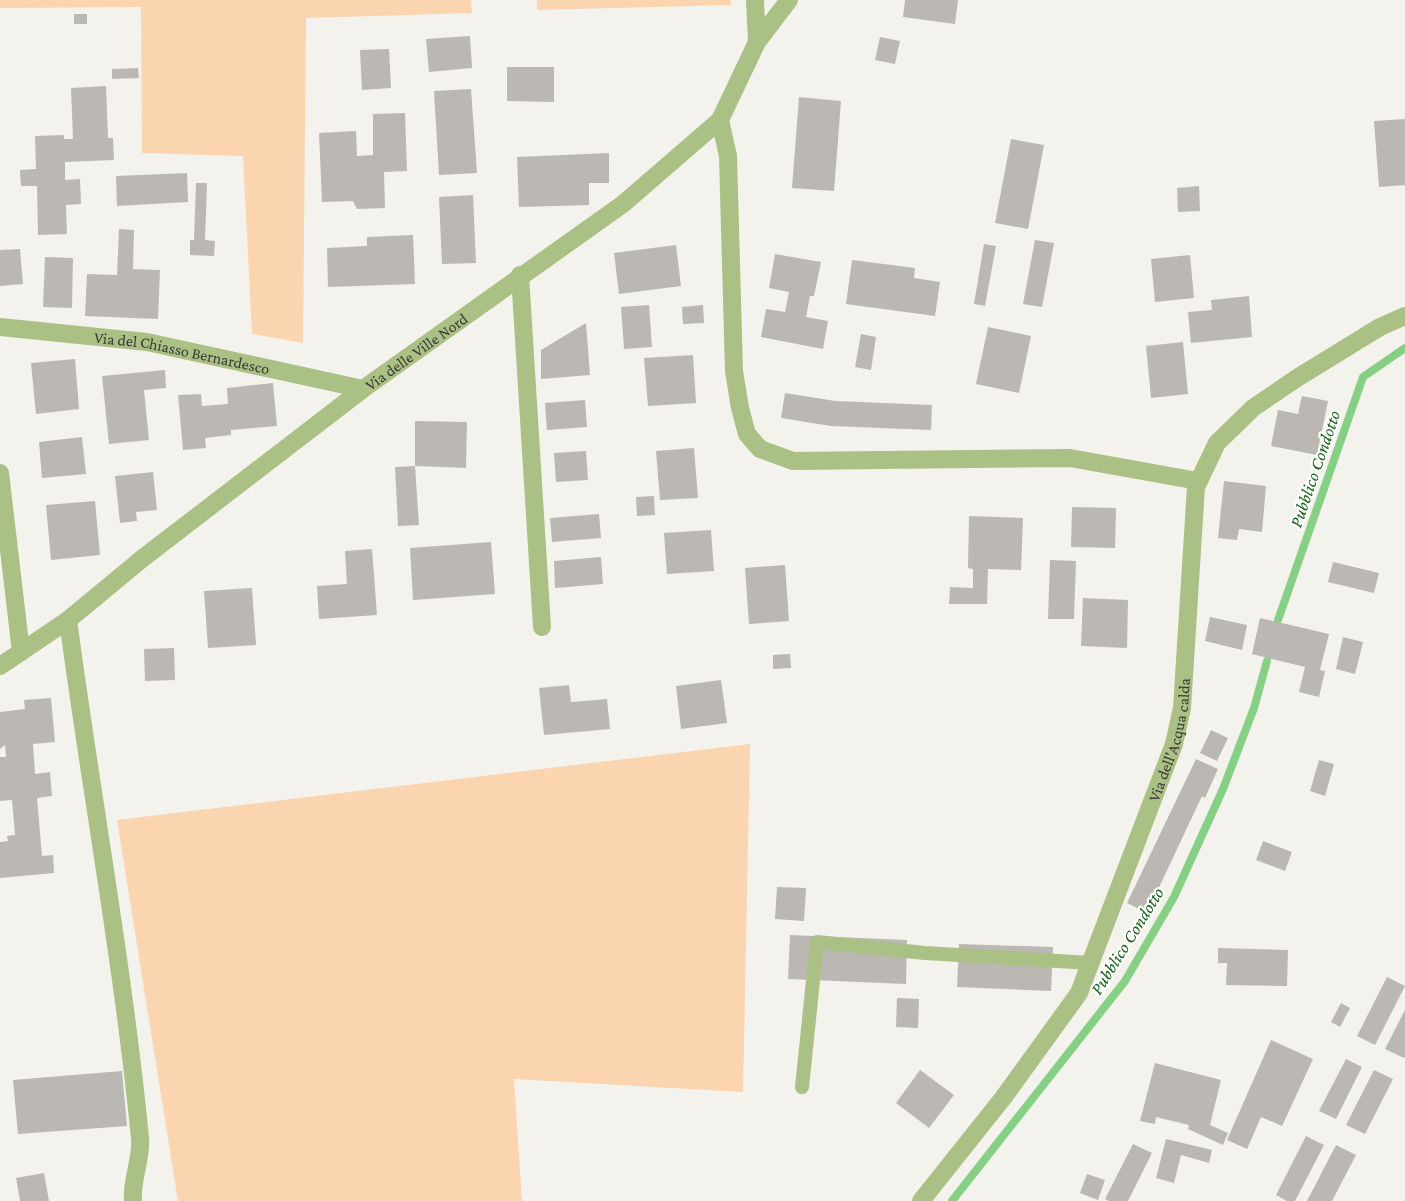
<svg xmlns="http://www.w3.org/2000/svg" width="1405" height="1201" viewBox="0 0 1405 1201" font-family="'Crimson Pro',serif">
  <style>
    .green { fill: #fbd4b0 }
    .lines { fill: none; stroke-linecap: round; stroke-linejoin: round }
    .stream { stroke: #86d085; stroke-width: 8 }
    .building { fill: #bbb8b3 }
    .service { stroke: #abc084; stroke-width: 14 }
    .minor { stroke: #abc084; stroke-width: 18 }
    .tertiary { stroke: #abc084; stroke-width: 18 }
    .labels { text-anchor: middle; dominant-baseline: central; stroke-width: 4.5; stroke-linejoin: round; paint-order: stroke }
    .street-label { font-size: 16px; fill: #3a3a37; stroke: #fffffe }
    .water-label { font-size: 18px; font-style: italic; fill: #17631d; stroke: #fffffe }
  </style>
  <rect width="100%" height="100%" fill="#f3f2ec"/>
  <path class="green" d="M0,0h471l1,13 -166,5 -3,325 -51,-9 -9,-178 -101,-3 -1,-146 -141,1z
    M537,0h194v5l-194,5z
    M750,744l-7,348 -229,-13 8,122h-344l-61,-381z"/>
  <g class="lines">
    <path class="stream" d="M1278,620l85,-243 42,-29
      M952,1201l173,-220 49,-84 49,-108 31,-81 13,-47"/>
  </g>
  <path class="building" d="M905,0h53l-3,24 -52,-7z
    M74,14h13v10h-13z
    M470,36l2,32 -43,4 -3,-33z
    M880,37l20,4 -5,23 -20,-4z
    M389,49l2,39 -29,2 -2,-40z
    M507,67h47v35l-47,-1z
    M138,68l1,10 -27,1v-10z
    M106,86l2,52h5l1,22 -49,2v18l15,-1 1,25 -15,1 1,29 -29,1 -1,-49h-16l-1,-16 16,-1 -1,-33 29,-1v4h9l-2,-51z
    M471,89l6,84 -38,2 -5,-84z
    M799,97l42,4 -7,90 -42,-3z
    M405,113l2,58 -23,1 1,36 -28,1 -4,-8 -31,1 -3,-69 37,-2 1,25 16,-1v-41z
    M1405,119v66l-26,2 -5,-66z
    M1011,139l33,6 -16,84 -33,-6z
    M609,153v30h-20v22l-70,2 -2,-50z
    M187,173l1,29 -71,4 -1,-30z
    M196,183h11l-2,57 10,1 -1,15 -24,-1v-15h4z
    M1199,186l1,25 -22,1 -1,-24z
    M473,195l3,68 -34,1 -3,-67z
    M119,229l15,1 -1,39 27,1 -2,49 -73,-3 2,-42 30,1z
    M413,235l2,49 -87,3 -1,-39 40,-2v-9z
    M1035,240l19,3 -12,64 -19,-3z
    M984,244l12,2 -11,60 -11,-2z
    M676,245l5,41 -62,8 -5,-41z
    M20,249l3,35 -23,2v-36z
    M775,254l46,8 -7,34h-4l-4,21 22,4 -5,28 -62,-12 5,-28 19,3 4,-20 -20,-4z
    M1190,255l4,43 -39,4 -4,-43z
    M45,257l28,1 -1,50 -29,-1z
    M852,260l63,8 -1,10 26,4 -5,34 -89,-12z
    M1249,296l3,41 -61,6 -3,-31 24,-2 -1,-10z
    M649,305l3,42 -28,2 -3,-42z
    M703,305l1,18 -21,1 -1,-17z
    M586,323l4,52 -49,4v-29z
    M988,327l43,9 -12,57 -43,-9z
    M861,334l15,3 -5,33 -16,-3z
    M1183,342l5,52 -37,4 -5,-52z
    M693,355l3,48 -48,3 -4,-48z
    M75,359l4,50 -43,5 -5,-51z
    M165,370l1,18 -22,2 5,50 -40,4 -7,-68z
    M273,383l4,43 -46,4v5l-26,3 1,10 -23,2 -5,-55 23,-1 1,12 26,-2 -1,-16z
    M785,393l50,8 97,4 -1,25 -100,-4 -50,-8z
    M1302,396l26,5 -11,54 -46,-9 7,-36 20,4z
    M585,400l2,27 -40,3 -2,-27z
    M415,421l52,1 -1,46 -51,-2z
    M82,437l4,37 -44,4 -3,-36z
    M694,448l4,50 -38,2 -4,-49z
    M586,451l2,29 -32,2 -2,-29z
    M415,466l4,59 -21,1 -3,-59z
    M153,472l4,38 -21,2 1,9 -17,2 -5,-47z
    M1224,481l42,5 -4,46 -23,-3 -2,11 -19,-2z
    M654,496l1,19 -18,1 -1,-19z
    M95,501l5,54 -49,5 -5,-55z
    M1072,507l44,1 -1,40 -44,-1z
    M599,514l2,24 -49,4 -2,-24z
    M969,516l54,2 -2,52 -33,-1 -1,35h-38l1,-17 23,1v-19l-5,-1z
    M711,530l3,41 -47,3 -3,-41z
    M491,542l4,52 -82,6 -3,-52z
    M372,549l5,66 -58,4 -2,-33 30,-2 -2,-33z
    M601,557l2,27 -48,4 -1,-27z
    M1050,560l26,1 -2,58h-26z
    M1333,562l46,11 -5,20 -46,-11z
    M785,565l4,56 -40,3 -4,-56z
    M252,588l4,57 -48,3 -4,-57z
    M1083,598l45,2 -1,48 -46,-2z
    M1210,617l37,8 -5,25 -37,-9z
    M1260,618l69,16 -9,36 5,1 -6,26 -20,-5 6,-25 -53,-13z
    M1343,637l20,5 -8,32 -19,-5z
    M174,648l1,32 -30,1 -1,-32z
    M790,654l1,14 -18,1v-14z
    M721,680l6,43 -46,6 -5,-43z
    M569,685l2,17 36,-3 3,30 -66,6 -5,-47z
    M51,698l4,44 -22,2 2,30 15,-2 2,24 -15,2 5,58 11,-1 1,18 -54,5v-36l8,-1 -1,-5 8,-1 -3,-35 -12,1v-44h6l-1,-12 -5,4v-37l25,-3 -1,-9z
    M1211,730l17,8 -11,23 -17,-8z
    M1196,759l22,10 -13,29 -3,-2 -55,117 -20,-10z
    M1319,760l15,4 -9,32 -15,-5z
    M1263,841l29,11 -7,19 -29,-11z
    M777,887l29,1 -2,33 -29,-2z
    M790,935l117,5 -1,44 -118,-5z
    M959,944l94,3 -2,44 -94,-4z
    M1218,948l70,2 -1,36 -61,-1 1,-22h-9z
    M1387,977l18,9 -30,59 -18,-9z
    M897,998l22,1 -1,29 -22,-1z
    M1341,1003l9,5 -10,19 -9,-5z
    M1405,1010v47l-1,1 -19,-9z
    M1271,1040l42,19 -31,67 -21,-9 -14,32 -20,-9z
    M1346,1059l16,8 -26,52 -17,-8z
    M1155,1063l66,17 -11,45 18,8 -5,12 -35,-16 1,-4 -33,-8 -1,7 -15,-3z
    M920,1070l34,25 -25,33 -33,-25z
    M1374,1070l19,9 -28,55 -19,-9z
    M122,1071l5,55 -109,8 -5,-54z
    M1306,1136l18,9 -29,56h-8l-11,-6z
    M1166,1139l46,11 -3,13 -28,-8 -7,28 -18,-5z
    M1133,1144l19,9 -24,48h-19l-4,-2z
    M1336,1145l20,10 -24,46h-25z
    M44,1173l5,28h-29l-4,-23z
    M1087,1174l18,6 -7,20 -18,-7z"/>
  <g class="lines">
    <path class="service" d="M802,1087l15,-145 108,11 166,10"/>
    <g class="minor">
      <path d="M755,0l2,42"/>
      <path d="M720,120l8,36 6,215 6,37 7,26 13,15 33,12 277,-3 128,23"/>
      <path d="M520,275l22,352"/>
      <path id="s1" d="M0,327l147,15 216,47"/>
      <path d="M0,473l21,179"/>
      <path d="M68,620c23,173 55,344 72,518 2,21 -9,42 -7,63"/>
    </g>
    <g class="tertiary">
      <path id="s2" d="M0,666l68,-46 75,-62 220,-169 260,-185 97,-84 37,-78 32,-42"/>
      <path id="s3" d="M921,1201l82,-103 76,-105 95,-249 8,-36 14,-221 21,-44 36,-35 44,-30 83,-51 25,-11"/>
    </g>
  </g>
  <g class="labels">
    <g class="street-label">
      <text stroke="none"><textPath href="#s2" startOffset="522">Via delle Ville Nord</textPath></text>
      <text stroke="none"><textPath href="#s1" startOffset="184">Via del Chiasso Bernardesco</textPath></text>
      <text stroke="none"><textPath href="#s3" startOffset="531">Via dell'Acqua calda</textPath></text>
    </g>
    <g class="water-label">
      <text transform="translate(1315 469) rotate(-71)">Pubblico Condotto</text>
      <text transform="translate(1127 941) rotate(-58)">Pubblico Condotto</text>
    </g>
  </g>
</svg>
